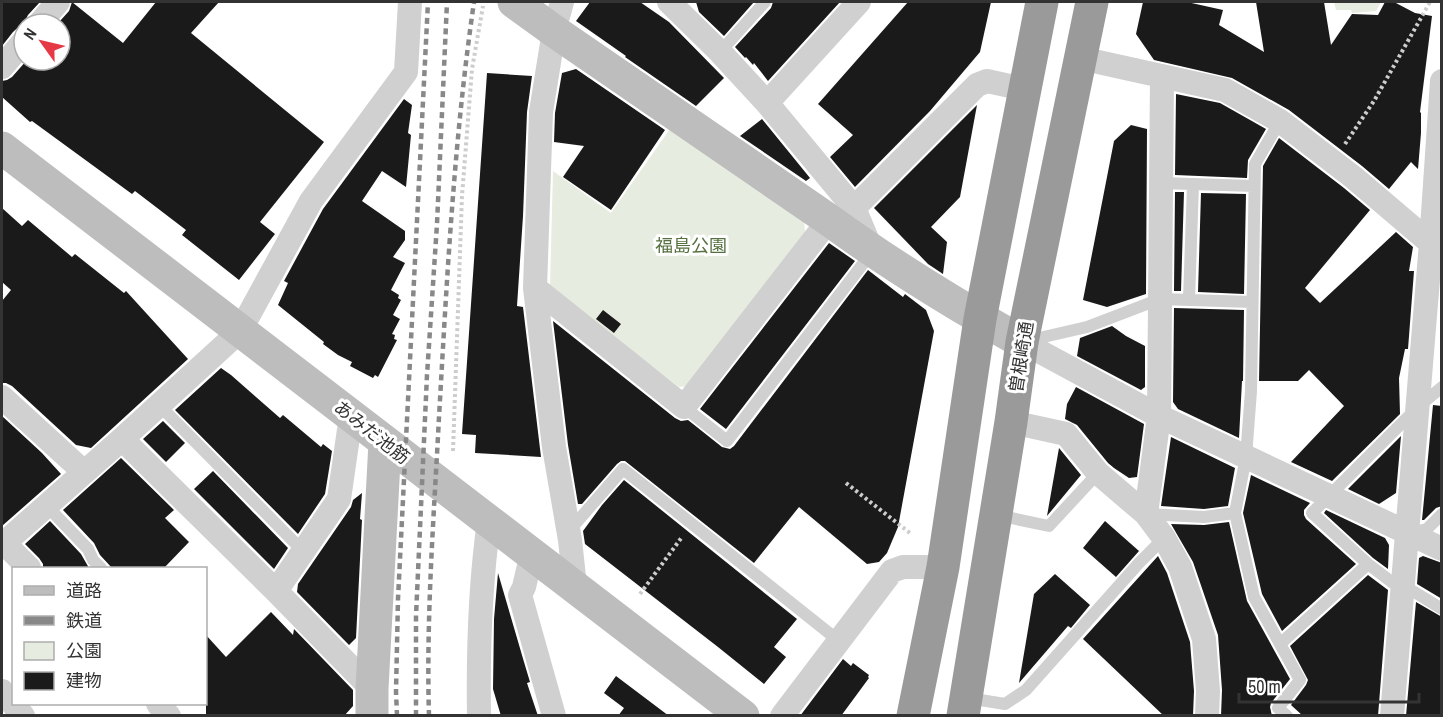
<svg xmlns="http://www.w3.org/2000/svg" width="1443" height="717" viewBox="0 0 1443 717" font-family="'Archivo Narrow','Noto Sans JP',sans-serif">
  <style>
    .green { fill: #e6ecdf }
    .building { fill: #1a1a1a }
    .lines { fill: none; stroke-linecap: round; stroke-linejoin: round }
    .path { stroke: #cdcdcd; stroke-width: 4; stroke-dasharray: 3 3; stroke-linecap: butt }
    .lane { stroke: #d0d0d0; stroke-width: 12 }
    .street { stroke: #d0d0d0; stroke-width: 24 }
    .secondary { stroke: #bdbdbd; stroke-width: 33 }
    .highway { stroke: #9a9a9a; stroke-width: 33 }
    .rail { stroke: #888; stroke-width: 4.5; stroke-dasharray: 6 4.5; stroke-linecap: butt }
    .labels { text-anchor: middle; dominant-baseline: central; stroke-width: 6; stroke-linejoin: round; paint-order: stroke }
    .park-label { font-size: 18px; fill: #56703f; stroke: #fff }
    .street-label { font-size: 18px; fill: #333; stroke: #fff }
  </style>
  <rect width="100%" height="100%" fill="#fff"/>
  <path class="green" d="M1334,2h47l-5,9 -24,2 -1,-3h-15z
    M670,129l134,91 1,12 -117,154 -9,1 -129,-99 3,-117 58,42z"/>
  <path class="building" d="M2,2h38l-12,13 -3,6 -12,11 -11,14z
    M72,2l51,41 33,-41h63l-28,31 133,109 -64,80 15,12 -36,46 -57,-45 4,-5 -51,-39 -3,3 -100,-73 -2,1 -28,-25v-16l5,-1 5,-3 15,-17h33v-39l9,-10z
    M590,2h50l29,20 55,56 -28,28 -71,-49 1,-1 -50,-35z
    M696,2h58l-30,34 -25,-24z
    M773,2h67l-72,79 -14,-18 -1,2 -7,-8 -1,1 -10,-11 36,-39z
    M908,2h83l-11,50 -50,59 -75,76 -25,-30 23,-22 -35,-31z
    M1143,2h44l36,8 -4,15 45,27 -8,-50h68l7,43 21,-31 26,1 7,-13h9l21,11 17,3 -12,96 1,1v20l-3,36 -7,-7 -22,27 -27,-23 -73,-56 -57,-32 -78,-18 -18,-26z
    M576,69l89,61 -54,80 -48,-33 21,-31 -30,-4 1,-29 7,-40z
    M487,73l45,3 -5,36 -4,104 -6,90 6,1 18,150 -66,-4 1,-18 -14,-1z
    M1176,94l44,9 46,26 -18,31 -1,18 -72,-3z
    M404,99l8,6 -4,28 3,2 -5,52 -24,-16 -20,30 43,30v9l-12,17 12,6 -14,27 8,5 -1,3 3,2 -8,15 7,4 -8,15 3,1 -1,4 3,1 -19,37 -3,-2 -2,3 -23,-12 2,-4 -14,-7 -15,-11 1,-2 -46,-37 10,-22 -4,-2 39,-72z
    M977,105l-17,92 -29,30 16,15 -4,32 -15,-10 -54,-56z
    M762,119l48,59 -4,3 -66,-45z
    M1131,125l16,4 -1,165 -39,13 -24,-7 31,-159z
    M1279,138l65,50 26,22 -65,78 15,15 76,-71 17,15 -4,24h5l-6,78h-3l-6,29 1,36 -68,67 -41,-19 53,-56 -35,-36 -11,11h-39l4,-215z
    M1175,192h9l-3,99h-7z
    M1201,193l45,1 -2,100 -46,-2z
    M2,208l20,18 6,-6 44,37 3,-3 49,39 2,-2 62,68 -97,89 -15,-3 -64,-59 -6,-3h-4v-82l9,-11 -9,-8z
    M829,243l26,18 -129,168 -26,-20z
    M868,270l35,27 2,-3 21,16 8,21 -36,196 -11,26 -8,9 -12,2 -68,-57 -45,56 -129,-102h-4l-4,3 -35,40h-4l-10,-59 -15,-124 122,97 6,3 7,-1 34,27 8,2 4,-3z
    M1174,308l70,2 -1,71h-1l-3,57 -61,-29 -5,-7z
    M603,310l18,14 -7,9 -18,-14z
    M1112,326l14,10 19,10v41l-4,3 -64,-34 3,-18z
    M221,368l10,7 49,43 3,-3 38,32 2,-3 9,7 -7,43 -27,40 -123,-124z
    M1076,387l68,37 -7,53 -8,1 -15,-10 -6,-5 -31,-38 -12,-6 2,-15z
    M1433,405l9,1v100l-6,2 -12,12h-2z
    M2,416l40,37 19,21 -59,52z
    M163,421l22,22 -19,19 -23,-23z
    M1401,436l-5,57 -17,11 -31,-15z
    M1171,437l64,31 -7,38 -24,3 -43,-3z
    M1059,448l22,27 -34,41z
    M121,458l53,52 -9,8 24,24 -25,26h-52l-12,-13 -6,-12 -31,-33z
    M213,471l75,77 -14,21 -80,-80z
    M1251,475l59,28 -6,7v5l2,4 50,45 -74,67 -20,-37 -19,-81z
    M624,480l173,139 -23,28 12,10 -22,27 -46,-37 -133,-103 -2,-13 19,-26z
    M362,493l-2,26 2,1 -6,118 -7,7 -52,-53 1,-8 53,-77 2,-7z
    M1326,510l59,28 4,7 -1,24 -15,-11 -49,-45z
    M50,521l31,33 8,14h-46v-4l-4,-6 -14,-14z
    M1105,521l34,30 -23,26 -33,-29z
    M1229,522l18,79 43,78 -19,24 -1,4 2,9h-51l1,-26 -4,-55 -25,-73 -22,-38 33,1z
    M1158,556l9,17 23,69 4,49 -1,25h-29l-81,-77z
    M1423,556l19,7v36l-25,-15 2,-26z
    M498,573l26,89 6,20 -3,1 11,33h-37l-8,-27 1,-70z
    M1055,574l35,31 -19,23 -3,-2 -49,57 15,-89z
    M1368,575l20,15 -10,126h-75l-12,-11 15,-20 2,-5 -18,-34z
    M1416,602l26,15v99h-36z
    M271,612l22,23 1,-6 59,61v16l-9,10h-138v-81l20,22z
    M843,659l8,7 2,-3 16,12 -1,2 1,1 -28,38h-41z
    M616,676l53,40h-51l6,-8 -20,-15z"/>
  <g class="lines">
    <path class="path" d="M1345,144l29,-43 56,-99
      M453,451l9,-255 10,-127 11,-63
      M846,483l64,50
      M640,594l42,-57"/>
    <path class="lane" d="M720,52l45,-50
      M1280,121l-25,43 -4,227 -5,66 -11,56 19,84 46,83 -22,28 9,8
      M1161,183l93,3
      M1189,300l4,-116
      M1026,341l61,-14 73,-28 92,3
      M1442,387l-24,20 -106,106 56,51 25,19 10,2 39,24
      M159,405l144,146
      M684,407l43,34 145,-189
      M46,505l42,44 5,11 8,8
      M1147,514l57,3 31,-4
      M997,515l52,11 49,-53
      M569,531l54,-62 216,172
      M1413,532l14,-3 15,-15
      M1280,644l88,-80
      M968,698l37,6 21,-14 113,-127 25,-25"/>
    <path class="street" d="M562,2l-8,29 -13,81 -6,176 19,159 16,93 5,46
      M669,2l51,50 47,51 87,105 18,43
      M39,24l19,-22
      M1080,58l145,32 55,31 73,56 87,74
      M2,67l22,-26
      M767,103l92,-101
      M854,208l123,-123 10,-4 37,8
      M535,288l149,119 145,-187
      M1022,342l137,74 283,133
      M2,397l82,75
      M1011,422l55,12 32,39 48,41 18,24 16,29 24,72 4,52 -1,25
      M122,439l154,152 96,98
      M1146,514l13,-98 3,-339
      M4,543l25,25
      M2,545l120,-106 118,-108 71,-130 95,-129 4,-70
      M532,553l-8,34 -4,8 34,121
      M276,591l63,-92 12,-83
      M2,691l21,25
      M158,704l11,12
      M479,716c-1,-64 1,-131 10,-195
      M782,716l110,-145 11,-4h40
      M1392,716l39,-473 11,-162"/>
    <path class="secondary" d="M514,2l40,29 275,189c62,45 127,85 193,122
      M2,148l741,568
      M372,716v-27l13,-247"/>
    <path class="highway" d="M913,716l30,-149 37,-248 62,-317
      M963,716l48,-294 11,-80 70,-340"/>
    <path class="rail" d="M397,716l-1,-24 2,-93 30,-597
      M416,716v-100l11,-241 10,-151 10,-222
      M429,716c-3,-100 5,-200 10,-299 8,-139 15,-278 35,-415"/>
  </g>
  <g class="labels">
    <g class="park-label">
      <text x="691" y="245">福島公園</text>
    </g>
    <g class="street-label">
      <text transform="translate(1021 357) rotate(-81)">曽根崎通</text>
      <text transform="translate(372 432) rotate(38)">あみだ池筋</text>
    </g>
  </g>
  <rect width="1443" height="717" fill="none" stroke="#333333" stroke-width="6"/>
  <rect x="12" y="567" width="195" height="138" fill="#ffffff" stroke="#adadad" stroke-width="1.5"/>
  <rect x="24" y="586" width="30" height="9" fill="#bdbdbd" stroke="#adadad" stroke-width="1.5"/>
  <text x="66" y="597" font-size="18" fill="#333333">道路</text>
  <rect x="24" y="616" width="30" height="9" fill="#888888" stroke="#adadad" stroke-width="1.5"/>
  <text x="66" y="627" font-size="18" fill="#333333">鉄道</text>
  <rect x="24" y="642" width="30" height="18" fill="#e6ecdf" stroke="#adadad" stroke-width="1.5"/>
  <text x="66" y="657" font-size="18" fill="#333333">公園</text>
  <rect x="24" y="672" width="30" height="18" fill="#1a1a1a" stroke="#adadad" stroke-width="1.5"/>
  <text x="66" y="687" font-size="18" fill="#333333">建物</text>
  <g transform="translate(42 42) rotate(304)"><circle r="28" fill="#ffffff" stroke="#adadad" stroke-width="1.5"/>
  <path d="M0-4.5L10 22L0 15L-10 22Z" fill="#e63946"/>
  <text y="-9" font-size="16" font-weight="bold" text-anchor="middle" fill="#333333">N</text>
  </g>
  <path d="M1239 693v9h180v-9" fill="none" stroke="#333333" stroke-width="3"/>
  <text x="1248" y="693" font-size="18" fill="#333333" stroke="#ffffff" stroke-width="4.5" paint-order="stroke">50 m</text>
</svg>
